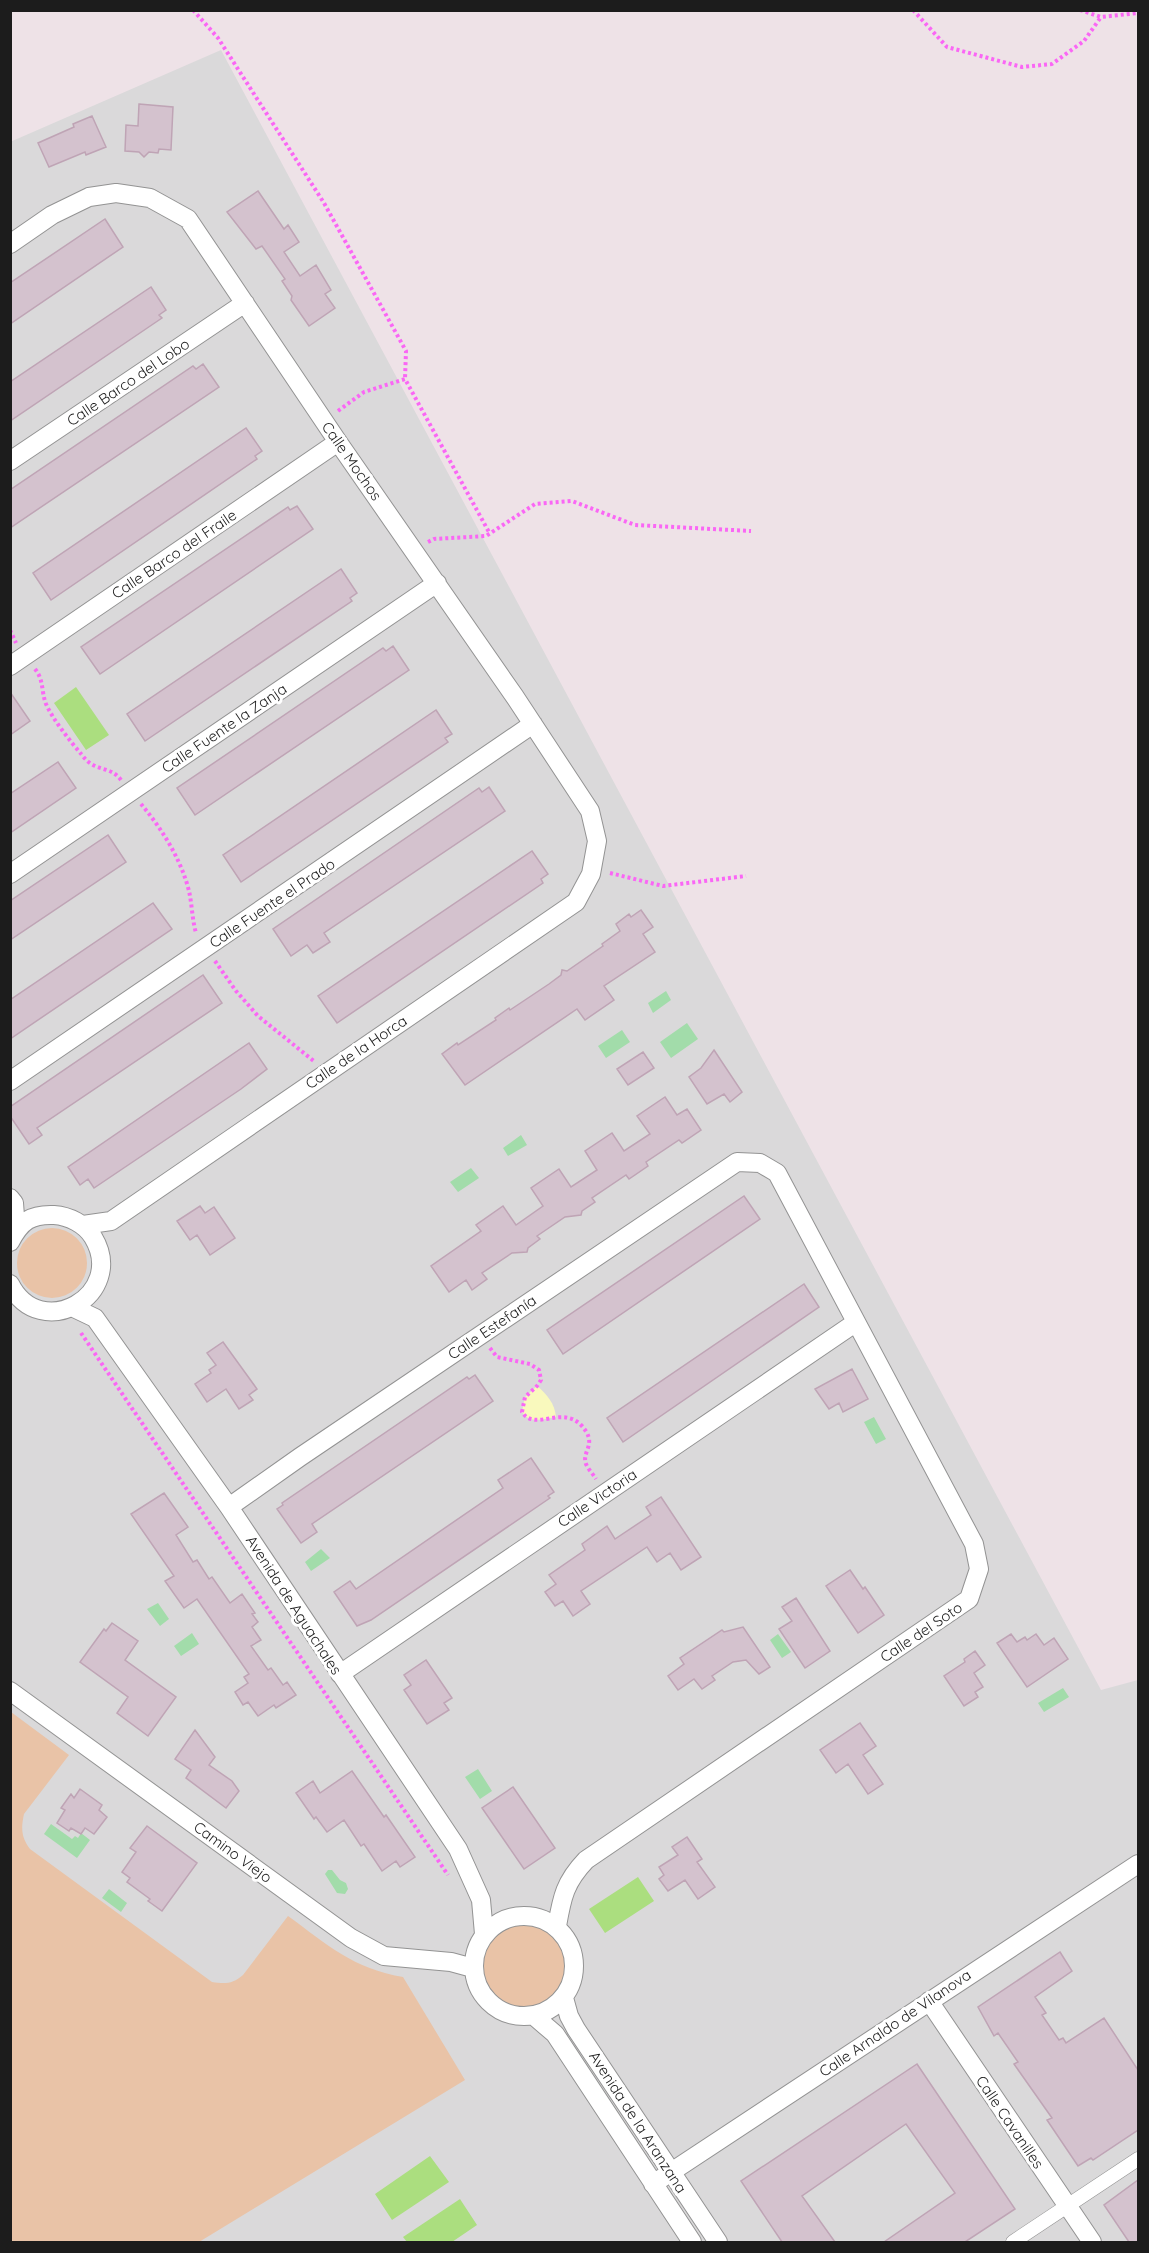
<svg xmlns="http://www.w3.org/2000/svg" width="1149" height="2253" viewBox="0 0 1149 2253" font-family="Quicksand,sans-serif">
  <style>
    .residential { fill: #dad9da }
    .grass { fill: #e9c3a7 }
    .park { fill: #f9f9bd }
    .pitch { fill: #abde7f }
    .water { fill: #a2dcaa }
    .building { fill: #d4c2ce; stroke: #bfa4b5; stroke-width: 1.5 }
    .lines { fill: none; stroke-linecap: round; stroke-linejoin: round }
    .pedestrian-casing { stroke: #939393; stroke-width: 15 }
    .minor-casing { stroke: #939393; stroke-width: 20 }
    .path { stroke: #fa67f5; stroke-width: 4; stroke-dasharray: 3 3; stroke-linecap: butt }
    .pedestrian { stroke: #fff; stroke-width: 14 }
    .minor { stroke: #fff; stroke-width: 18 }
    .labels { text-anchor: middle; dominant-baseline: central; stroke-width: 6; stroke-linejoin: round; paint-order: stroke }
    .street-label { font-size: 15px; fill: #1c1c1c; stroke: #fff }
  </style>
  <rect width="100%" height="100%" fill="#eee2e7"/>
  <path class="residential" d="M221,50l880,1640 37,-10v562h-1127l-1,-2100z"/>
  <path class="grass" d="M17 1263a35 35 0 1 1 70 0a35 35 0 1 1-70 0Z
    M11,1712l58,43 -45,59c-3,14 -3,23 6,35l182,133c13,2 21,2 31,-7l45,-59c40,29 64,52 115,61l62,103 -266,162h-188z
    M482 1967a42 42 0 1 1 84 0a42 42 0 1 1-84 0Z"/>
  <path class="park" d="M537,1386c10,8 18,18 19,31 -12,2 -27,7 -34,-5l3,-15z"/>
  <path class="pitch" d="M76,687l33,48 -23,15 -32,-47z
    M638,1877l16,24 -49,32 -16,-24z
    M430,2156l19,26 -57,38 -17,-26z
    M460,2199l17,26 -25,17h-45l-4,-5z"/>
  <path class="water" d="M666,991l5,9 -18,13 -5,-10z
    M687,1023l11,16 -27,19 -11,-16z
    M622,1030l8,12 -24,16 -8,-12z
    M521,1135l6,10 -19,11 -5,-8z
    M471,1168l8,10 -21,14 -8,-10z
    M874,1417l12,22 -10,5 -12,-22z
    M321,1549l9,9 -19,13 -6,-9z
    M158,1603l11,16 -9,7 -13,-17z
    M192,1633l7,11 -18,12 -7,-10z
    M778,1634l13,18 -9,6 -12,-18z
    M1063,1688l6,9 -25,15 -6,-9z
    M478,1769l14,22 -12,8 -15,-22z
    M51,1824l21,15 3,-3 3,2 3,-5 9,7 -13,18 -33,-24z
    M328,1870h4l8,10 6,3 2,6 -3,5 -8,-1 -12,-19z
    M109,1889l18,14 -6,9 -19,-14z"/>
  <path class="building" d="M139,104l34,3 -2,43 -12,-1 -1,4 -9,-1 -5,5 -5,-5 -14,-1 1,-26 12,1z
    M92,116l14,31 -20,8 -1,-3 -36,15 -11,-24 36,-16 -1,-3z
    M258,191l26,38 4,-4 11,17 -15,10 16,24 16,-11 15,25 -6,4 10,14 -26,18 -18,-26 1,-4 -10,-15 3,-2 -23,-33 -6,3 -29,-37z
    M105,219l18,28 -113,77v-41z
    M151,287l15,23 -7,5 3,3 -152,103v-39z
    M203,364l16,23 -209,141v-38l183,-124 3,3z
    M246,428l16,23 -7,5 2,3 -206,141 -18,-27z
    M297,506l16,23 -213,145 -19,-27 207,-140 2,3z
    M341,569l16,24 -7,5 2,3 -207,140 -18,-27z
    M393,646l16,24 -214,145 -18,-27 206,-140 3,3z
    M10,692l20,29 -20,14z
    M436,710l16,24 -7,4 3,4 -207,140 -18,-27z
    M58,762l18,26 -66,45v-39z
    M489,787l16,24 -181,122 6,9 -17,11 -6,-8 -16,11 -18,-27 206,-141 3,4z
    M108,835l18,27 -116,78v-39z
    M532,851l16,23 -7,5 2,4 -206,140 -19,-27z
    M153,903l19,26 -162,110v-39z
    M641,910l12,17 -10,7 12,18 -51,34 10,14 -29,20 -8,-11 -112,76 -23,-31 15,-11 1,2 38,-25 -1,-2 14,-10 1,2 39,-26 12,-9 1,-5 5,1 36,-25 -1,-2 18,-13 -4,-7 13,-10 2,3z
    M203,975l19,28 -185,125 5,7 -13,9 -19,-28v-9z
    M249,1043l18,26 -26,20 -147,99 -6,-9 -8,6 -12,-18z
    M714,1050l28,42 -12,10 -6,-8 -17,10 -18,-27 12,-9z
    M643,1052l11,16 -26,17 -11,-16z
    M665,1097l12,18 10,-6 14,21 -19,13 -3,-3 -33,22 2,4 -19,13 -3,-4 -34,23 3,4 -13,9 -1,4 -16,2 -28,19 3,3 -12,9 -1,4 -15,1 -30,20 5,6 -15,11 -6,-10 -17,12 -18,-26 50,-35 -5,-6 27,-19 13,19 27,-19 -12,-18 28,-19 12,18 26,-17 -12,-19 27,-18 12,18 26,-17 -13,-18z
    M744,1196l16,23 -197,135 -16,-24z
    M200,1206l5,7 9,-6 21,31 -25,17 -13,-20 -7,5 -13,-19z
    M804,1284l15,23 -196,135 -16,-24z
    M223,1342l34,47 -8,6 4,5 -14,9 -13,-20 -19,13 -12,-18 16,-11 -2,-3 7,-5 -9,-12z
    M852,1369l16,30 -25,13 -4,-9 -10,6 -14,-20z
    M475,1375l18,26 -181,123 5,8 -16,11 -24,-34 6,-4 -1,-2 185,-126 2,2z
    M531,1458l23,34 -6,4 2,2 -179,122 -14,6 -23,-34 16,-11 6,8 147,-101 -5,-8z
    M164,1493l24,34 -12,8 17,27 4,-2 12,19 3,-2 18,26 12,-9 13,19 -3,1 6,8 -6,5 9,13 -10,6 17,24 3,-2 12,17 4,-3 9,13 -20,13 -2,-3 -16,11 -10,-14 -5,3 -8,-13 13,-9 -4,-6 5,-3 -52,-75 -13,9 -19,-27 9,-5 -43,-62z
    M661,1497l40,60 -20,13 -11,-17 -13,9 -10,-15 -66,44 9,13 -17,12 -10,-15 -8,5 -10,-14 11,-8 -7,-9 36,-25 -3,-6 25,-18 8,13 36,-24 -5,-8z
    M850,1570l13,19 2,-2 19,28 -26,18 -32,-47z
    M796,1598l34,53 -25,17 -26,-39 13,-8 -10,-14z
    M112,1623l26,18 -13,19 51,37 -28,39 -31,-23 11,-16 -48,-35 24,-33 2,2z
    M743,1627l27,40 -11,7 -13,-14 -13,2 -21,14 3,4 -13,9 -8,-10 -16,11 -10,-14 16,-12 -4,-6 42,-28 2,2z
    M1011,1634l6,8 8,-5 2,3 9,-6 8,11 10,-7 14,21 -41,28 -30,-44z
    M975,1651l10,14 -11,8 9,14 -8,5 3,5 -14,9 -20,-30 21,-14 -1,-3z
    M426,1660l26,38 -8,5 5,7 -22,14 -23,-34 7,-5 -7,-10z
    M860,1723l16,23 -13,9 20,29 -15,10 -20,-30 -12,9 -16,-23z
    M195,1730l20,27 -6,8 23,16 7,10 -13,17 -40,-30 5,-8 -16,-11z
    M352,1771l32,46 2,-2 29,42 -15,10 -4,-6 -14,10 -18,-27 -3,2 -17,-26 -17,12 -11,-15 -2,2 -18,-26 17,-12 7,12z
    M513,1787l42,61 -31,21 -42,-61z
    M80,1789l22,16 -3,5 8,7 -13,17 -9,-6 -4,6 -10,-6 -2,3 -12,-8 8,-13 -4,-2 10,-14 3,4z
    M147,1826l50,37 -35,48 -14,-10 2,-2 -23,-17 3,-4 -8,-6 14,-20 -6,-4z
    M687,1837l15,22 -5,3 18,25 -17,12 -13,-19 -17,11 -9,-12 5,-4 -5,-8 19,-12 -6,-8z
    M1060,1952l12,19 -37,26 11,16 -4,2 17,25 4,-2 3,5 38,-25 34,52v60l-45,30 -2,-2 -13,8 -31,-46 5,-2 -38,-54 4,-2 -20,-29 -4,3 -16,-29z
    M917,2064l98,145 -50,33h-81l71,-49 -49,-69 -104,72 33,46h-53l-41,-61z
    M1138,2180v62h-9l-25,-37z"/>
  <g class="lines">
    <g class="pedestrian-casing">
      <path id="pedestrian" d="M1013,2242l125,-83"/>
    </g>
    <g class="minor-casing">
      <path id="minor" d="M10,244l42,-29 37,-18 27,-4 34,5 38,21 150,223 177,255 75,114 7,30 -6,33 -15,28 -465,319 -28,4
        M10,461l235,-158
        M10,666l328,-224
        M10,874l427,-291
        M10,1081l523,-357
        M10,1198l4,5 2,27
        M10,1242c11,-21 21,-28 44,-27 15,1 31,9 39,22 35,58 -53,107 -83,47
        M74,1308l21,10 134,189 229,342 23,51 3,34
        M229,1507l71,-50 437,-295 23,1 17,10 197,371 5,25 -10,30 -383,261c-21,22 -24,37 -29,66
        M340,1674l515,-351
        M10,1691l341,247 33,18 67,6 22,6
        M474 1966a50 50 0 1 1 100 0a50 50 0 1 1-100 0Z
        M564,1998l5,18 7,13 142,213
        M929,2001l163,241
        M534,2016l21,18 137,208
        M653,2184l485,-320"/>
    </g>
    <path class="path" d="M193,10l25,28 106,165 82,148 -1,28
      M913,10l34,37 75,20 30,-3 32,-23 17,-24
      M1080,10l21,7 37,-4
      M338,411l26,-19 41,-13 85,155
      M428,542l6,-3 52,-3 49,-32 37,-3 63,24 116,6
      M10,630l6,13
      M35,669c9,11 6,22 11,35 7,16 25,38 36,51 13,18 28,10 39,25
      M141,804c21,25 40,55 48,87 3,13 3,28 7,42
      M610,873l53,13 83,-10
      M215,961l21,30 22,25 57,46
      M81,1333l367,542
      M490,1348l7,9 33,7 9,6 2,10 -4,6 -12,11 -3,15c13,20 39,-7 59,13 18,19 0,26 5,39 2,5 7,10 10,15"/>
    <use href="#pedestrian" class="pedestrian"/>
    <use href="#minor" class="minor"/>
  </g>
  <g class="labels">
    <g class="street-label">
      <text transform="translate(128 382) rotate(-34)">Calle Barco del Lobo</text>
      <text transform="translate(352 461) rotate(55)">Calle Mochos</text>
      <text transform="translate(174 554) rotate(-34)">Calle Barco del Fraile</text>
      <text transform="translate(224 728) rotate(-34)">Calle Fuente la Zanja</text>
      <text transform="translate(272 903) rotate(-34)">Calle Fuente el Prado</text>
      <text transform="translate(356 1052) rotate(-34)">Calle de la Horca</text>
      <text transform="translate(492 1327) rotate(-34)">Calle Estefanía</text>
      <text transform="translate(597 1498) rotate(-34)">Calle Victoria</text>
      <text transform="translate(294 1605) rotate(57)">Avenida de Aguachales</text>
      <text transform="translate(921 1632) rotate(-34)">Calle del Soto</text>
      <text transform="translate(233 1852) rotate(36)">Camino Viejo</text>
      <text transform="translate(895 2023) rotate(-34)">Calle Arnaldo de Vilanova</text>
      <text transform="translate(638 2122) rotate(57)">Avenida de la Aranzana</text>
      <text transform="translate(1010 2122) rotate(56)">Calle Cavanilles</text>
    </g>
  </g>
  <rect width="1149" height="2253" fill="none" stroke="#1c1c1c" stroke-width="24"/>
</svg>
